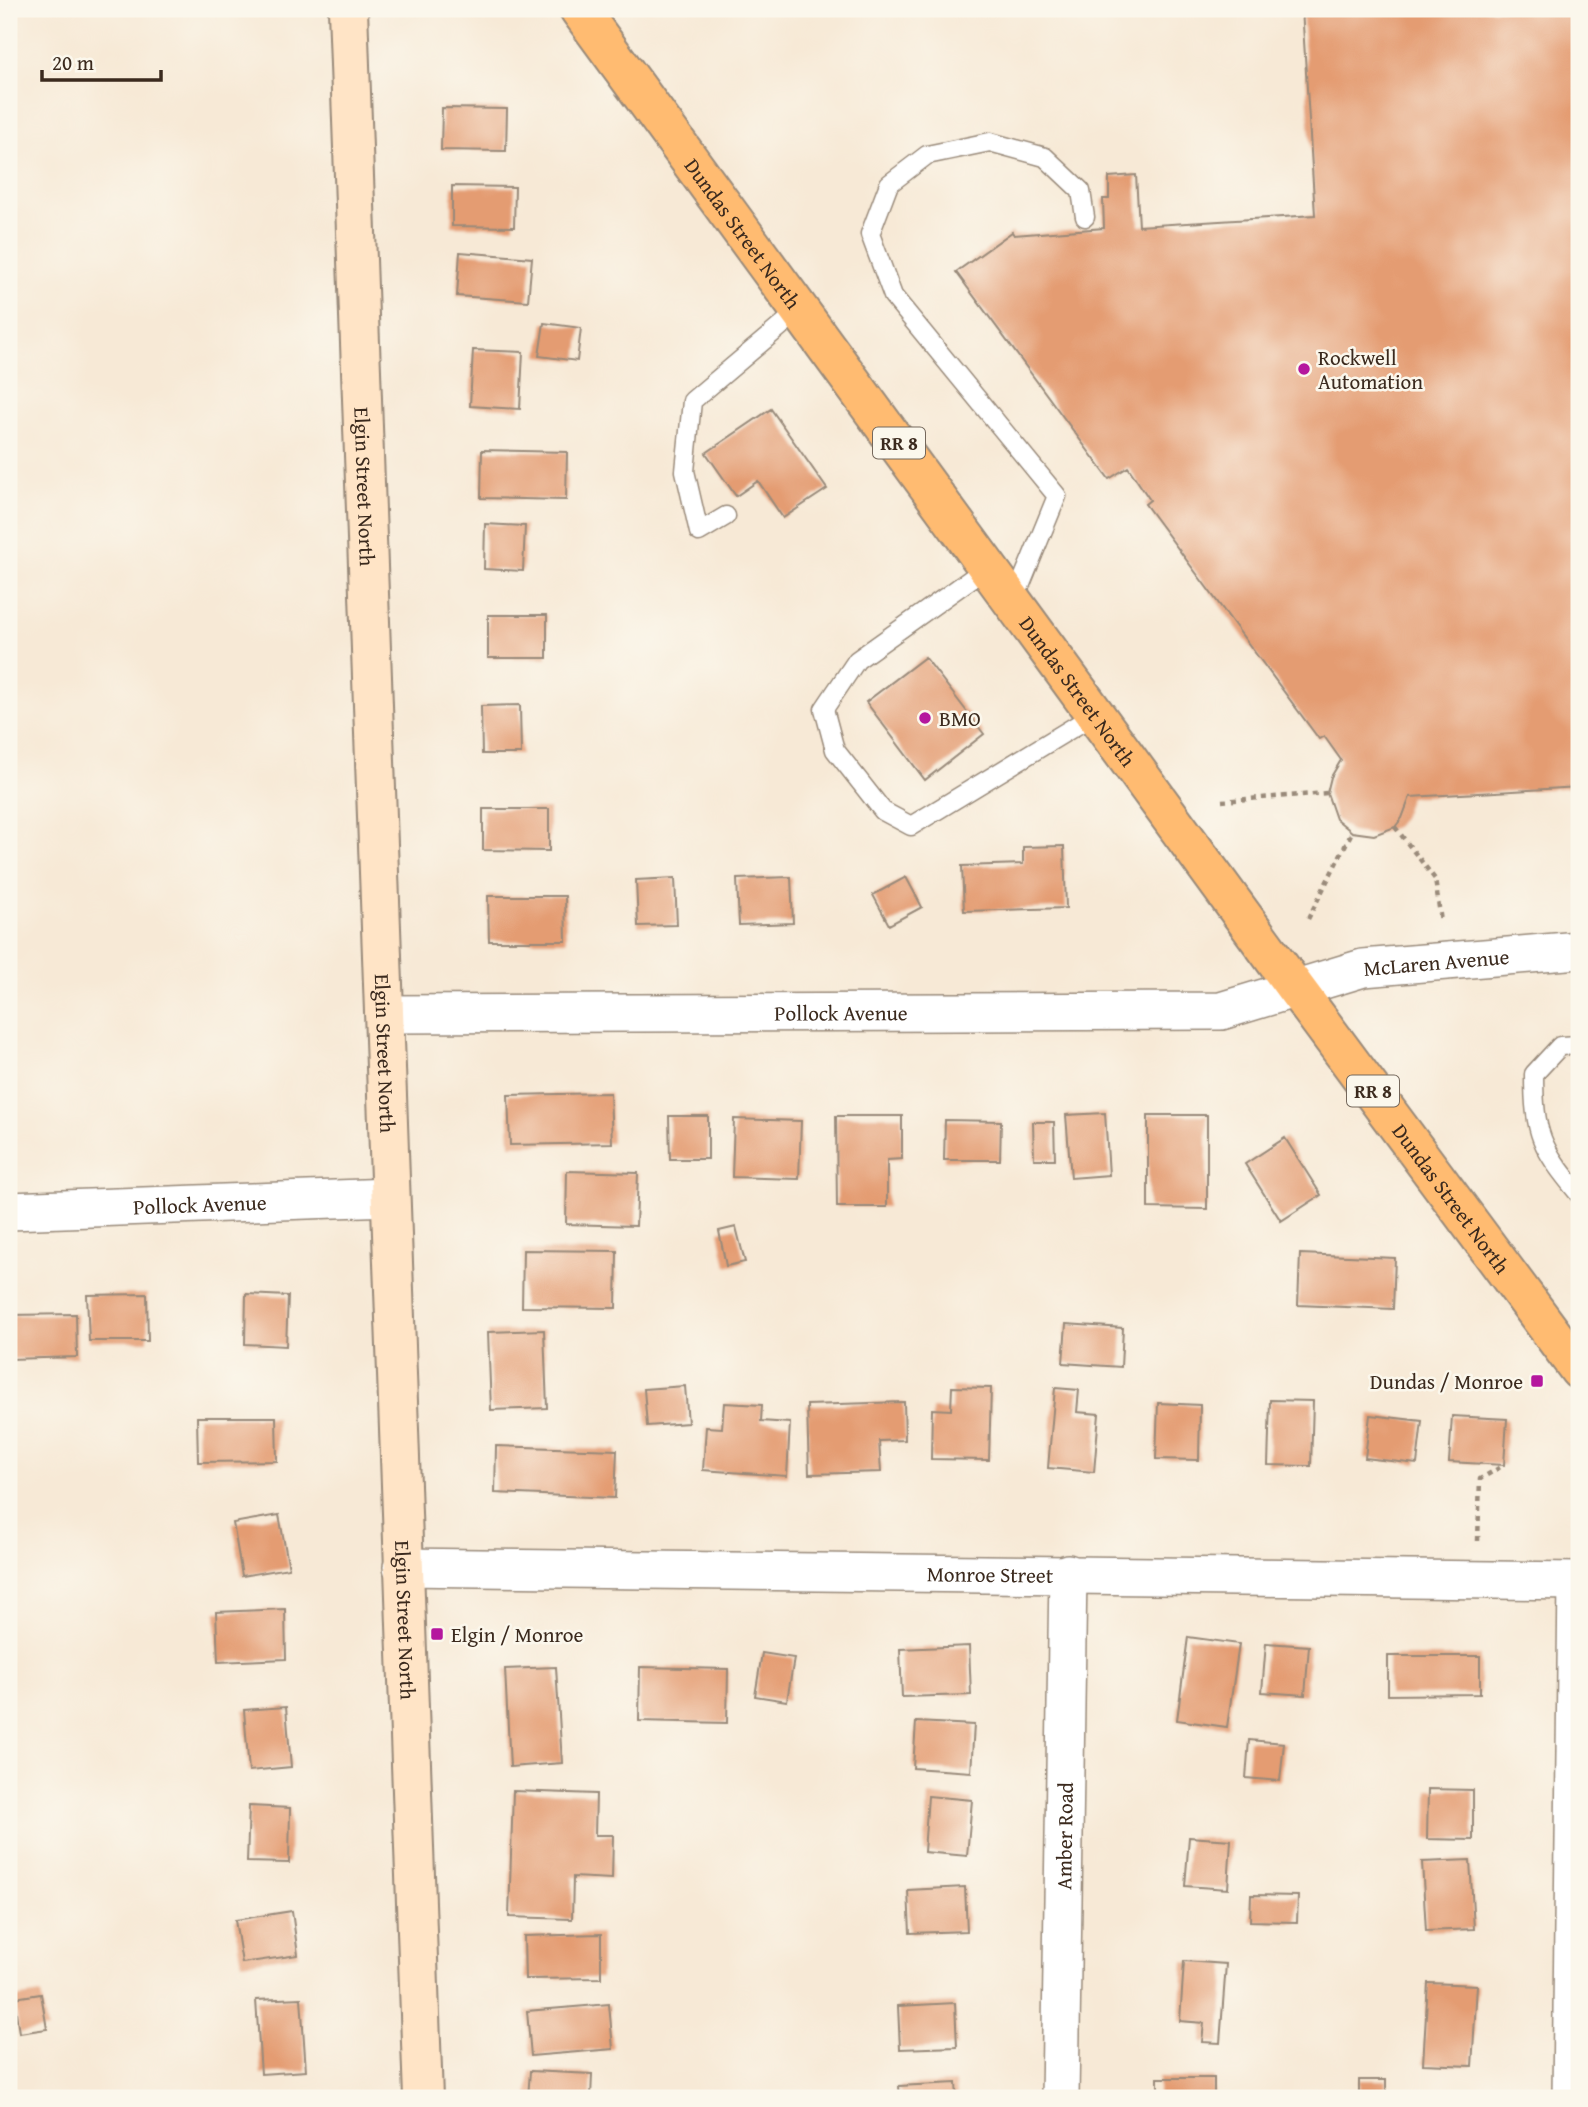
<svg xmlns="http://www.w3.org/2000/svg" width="1588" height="2107" viewBox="0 0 1588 2107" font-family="'Gentium Book Plus',serif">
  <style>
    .building { fill: #e49c72 }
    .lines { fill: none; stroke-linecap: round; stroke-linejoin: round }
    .lane-casing { stroke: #998a7a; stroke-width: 21 }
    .street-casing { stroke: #998a7a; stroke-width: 40 }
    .secondary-casing { stroke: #998a7a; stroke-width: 42 }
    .primary-casing { stroke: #998a7a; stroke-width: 42 }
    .path { stroke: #998a7a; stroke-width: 4.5; stroke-dasharray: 5 5; stroke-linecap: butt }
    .lane { stroke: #fff; stroke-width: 18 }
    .street { stroke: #fff; stroke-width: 37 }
    .secondary { stroke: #ffe4c6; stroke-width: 38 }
    .primary { stroke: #ffbb71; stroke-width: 38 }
    .poi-dot { fill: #b5179e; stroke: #fbf7ec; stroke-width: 2.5 }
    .labels { text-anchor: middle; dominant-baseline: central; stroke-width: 5; stroke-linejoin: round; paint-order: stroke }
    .shield { fill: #fbf7ec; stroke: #75685c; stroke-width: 2 }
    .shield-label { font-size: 19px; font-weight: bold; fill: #3b2a1e }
    .street-label { font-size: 21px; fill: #3b2a1e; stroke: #fbf7ec }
    .poi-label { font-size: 21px; fill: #3b2a1e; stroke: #fbf7ec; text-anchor: start }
  </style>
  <rect width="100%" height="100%" fill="#fbf7ec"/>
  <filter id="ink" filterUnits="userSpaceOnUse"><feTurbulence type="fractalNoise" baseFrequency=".0143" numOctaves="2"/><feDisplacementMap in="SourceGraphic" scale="14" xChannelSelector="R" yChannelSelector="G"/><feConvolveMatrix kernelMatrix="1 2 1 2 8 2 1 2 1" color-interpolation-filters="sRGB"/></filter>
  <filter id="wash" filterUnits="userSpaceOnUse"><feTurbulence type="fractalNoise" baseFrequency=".00686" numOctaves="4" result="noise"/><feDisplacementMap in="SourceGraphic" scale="28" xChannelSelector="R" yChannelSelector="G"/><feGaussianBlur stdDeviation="1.57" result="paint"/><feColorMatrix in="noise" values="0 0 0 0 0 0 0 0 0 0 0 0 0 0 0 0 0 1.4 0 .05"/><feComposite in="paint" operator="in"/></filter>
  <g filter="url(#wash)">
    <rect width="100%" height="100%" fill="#f7e9d6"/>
    <g id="blocks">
      <path class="building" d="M1302,9h277v778l-169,10 -8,21 -7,9 -21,8 -22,-3 -16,-13 -9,-26 4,-16 10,-17 -17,-24 -5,3 -174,-235 5,-4 -22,-33 -19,12 -153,-207 56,-40 2,3 90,-7 -1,-29h6v-22l27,-2 3,51 176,-11z
        M442,108l65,1 -1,42 -65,-1z
        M452,186l63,1 -1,40 -62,-1z
        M460,252l72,6 -4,43 -71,-5z
        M544,323l37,5 -4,33 -38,-5z
        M473,350l50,2 -3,57 -50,-3z
        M771,409l56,80 -44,29 -25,-37 -22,15 -30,-43z
        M482,450l85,2 -1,48 -85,-2z
        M485,524l40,2 -2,45 -39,-2z
        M488,615h59v43h-59z
        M925,657l59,77 -59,46 -59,-78z
        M520,705l1,49h-39l-1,-48z
        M483,809h66v42l-66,-1z
        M1064,846l2,62 -102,3 -2,-45 61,-2v-17z
        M791,877l2,46 -54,2 -2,-46z
        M906,877l16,30 -33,18 -16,-30z
        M675,878l2,47 -39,1 -2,-46z
        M488,896h77l1,45h-77z
        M610,1093l2,50 -102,2 -2,-50z
        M1105,1113l4,62 -38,3 -5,-63z
        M1148,1115h59v94l-59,-1z
        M669,1116h39v43h-38z
        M836,1116h66v43l-15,1v47h-50z
        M734,1119l67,2 -2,58 -67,-2z
        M945,1120l56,1 -1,39h-56z
        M1033,1122h21l1,37h-21z
        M1285,1138l36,57 -40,26 -36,-57z
        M567,1171l71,2 -2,53 -70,-2z
        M736,1227l9,35 -19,4 -7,-35z
        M523,1250l94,1 -1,57 -94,-1z
        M1300,1254l95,4 -2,51 -95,-4z
        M147,1294l1,47h-59l-2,-46z
        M246,1294l42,2 -2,50 -41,-2z
        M76,1314l1,43 -68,2v-44z
        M1066,1324l57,4 -2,39 -58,-4z
        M544,1330l3,78 -56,2 -3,-78z
        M685,1386l3,37 -41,3 -3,-37z
        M952,1387l39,1 -2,72 -58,-1 1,-50 19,1z
        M1055,1388l24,2 -2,22 22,2 -5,58 -46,-4z
        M1270,1400l43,1 -2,65 -43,-1z
        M904,1402l1,38 -26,1 2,31 -72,2 -2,-69z
        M724,1403l38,2 -1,16 29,2 -3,53 -84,-6 3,-43 16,1z
        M1158,1403l42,2 -1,55 -43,-1z
        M1370,1415l52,6 -5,43 -52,-6z
        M1452,1416l55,3 -3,46 -55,-3z
        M197,1417h79l1,44 -79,1z
        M496,1446l121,4 -2,48 -120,-5z
        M279,1515l10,53 -47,8 -9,-53z
        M285,1609l1,50 -68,3 -2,-50z
        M1188,1637l51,7 -12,83 -50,-7z
        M1266,1643l43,3 -4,49 -43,-3z
        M969,1646l2,49 -69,2 -2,-48z
        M762,1653l32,5 -7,43 -32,-5z
        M1388,1656h92v38l-92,1z
        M556,1667l6,96 -52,4 -5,-98z
        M640,1667l88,2 -1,54 -88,-2z
        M286,1707l5,60 -42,4 -5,-61z
        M916,1722l58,3 -3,47 -58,-4z
        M1249,1740l35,3 -4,38 -34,-3z
        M1428,1789l45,1v50l-46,-1z
        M513,1791l83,3 -1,41h18l-1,44 -39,-2 -1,42 -63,-2z
        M928,1796l44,4 -5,56 -43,-4z
        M249,1806l41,2 -1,55 -42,-1z
        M1189,1837l42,3 -3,49 -43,-3z
        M1470,1860l4,69 -48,2 -4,-69z
        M965,1887l2,44 -57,2 -2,-43z
        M1251,1895l47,1 -1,26 -47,-1z
        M292,1911l6,44 -56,8 -7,-43z
        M601,1934v44l-76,1 -1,-43z
        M1184,1961l42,3 -6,79 -18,-1 2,-19 -24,-2z
        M1428,1983l49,2 -5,81 -49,-2z
        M41,1994l6,35 -28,4 -5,-35z
        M301,1998l5,73 -45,3 -5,-74z
        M955,2003l2,44 -57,2 -2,-43z
        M609,2004l4,45 -82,7 -4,-45z
        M530,2071l62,3 -1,24h-63z
        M1158,2078h56v20h-56z
        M1359,2080h27v18h-27z
        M956,2083l1,15h-57l-1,-12z"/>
    </g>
  </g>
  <g filter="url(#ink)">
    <use href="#blocks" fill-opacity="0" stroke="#998a7a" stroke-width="2"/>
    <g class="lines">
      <g class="lane-casing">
        <path id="lane" d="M726,516l-27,16 -14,-61 7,-70 109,-92
          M989,566l-132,94 -33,49 11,41 48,61 28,15 186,-113
          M1014,601l43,-105 -164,-200 -23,-62 19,-50 38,-29 63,-13 55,15 36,34 4,26
          M1579,1045l-19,1 -26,28c0,60 7,74 45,120"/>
      </g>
      <g class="street-casing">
        <g id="street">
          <path id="s1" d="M384,1014l837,-3 142,-43 216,-18"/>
          <path id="s2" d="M9,1211l381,-14"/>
          <path id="s3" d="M402,1567l1177,14"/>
          <path id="s4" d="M1060,2098l8,-525"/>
          <path d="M1571,2098l6,-517"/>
        </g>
      </g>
      <g class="secondary-casing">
        <g id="secondary">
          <path id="s5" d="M348,9l75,2089"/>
        </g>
      </g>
      <g class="primary-casing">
        <g id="primary">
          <path id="s6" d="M579,9l717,980 283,381"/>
        </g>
      </g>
      <path class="path" d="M1222,801l105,-8
        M1395,827l40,52 6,43
        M1308,919l44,-87
        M1478,1541l2,-62 24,-14"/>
      <use href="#lane" class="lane"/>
      <use href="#street" class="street"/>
      <use href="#secondary" class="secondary"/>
      <use href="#primary" class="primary"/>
    </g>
  </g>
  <g class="poi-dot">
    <circle cx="1304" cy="369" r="7"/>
    <circle cx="925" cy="718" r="7"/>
    <rect x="1530" y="1374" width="14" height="14" rx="3.5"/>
    <rect x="430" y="1627" width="14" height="14" rx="3.5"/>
  </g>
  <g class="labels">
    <g class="shield">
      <rect x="873" y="427.5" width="52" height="31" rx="5"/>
      <rect x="1347" y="1075.5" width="52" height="31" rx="5"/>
    </g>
    <g class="shield-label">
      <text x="899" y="443">RR 8</text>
      <text x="1373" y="1091">RR 8</text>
    </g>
    <g class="street-label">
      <text stroke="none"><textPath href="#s6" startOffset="278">Dundas Street North</textPath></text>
      <text stroke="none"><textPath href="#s5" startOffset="478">Elgin Street North</textPath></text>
      <text stroke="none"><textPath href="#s6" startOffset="845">Dundas Street North</textPath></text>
      <text stroke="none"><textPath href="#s1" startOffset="1059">McLaren Avenue</textPath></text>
      <text stroke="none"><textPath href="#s1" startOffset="457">Pollock Avenue</textPath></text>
      <text stroke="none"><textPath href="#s5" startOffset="1045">Elgin Street North</textPath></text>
      <text stroke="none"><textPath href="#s6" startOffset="1475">Dundas Street North</textPath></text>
      <text stroke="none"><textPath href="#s2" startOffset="191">Pollock Avenue</textPath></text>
      <text stroke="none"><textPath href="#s3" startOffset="588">Monroe Street</textPath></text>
      <text stroke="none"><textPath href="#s5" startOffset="1612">Elgin Street North</textPath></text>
      <text stroke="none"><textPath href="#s4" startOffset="262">Amber Road</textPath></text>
    </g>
    <g class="poi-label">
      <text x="1318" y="357">Rockwell<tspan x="1318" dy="24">Automation</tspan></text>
      <text x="939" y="718">BMO</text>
      <text x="1523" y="1381" text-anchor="end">Dundas / Monroe</text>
      <text x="451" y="1634">Elgin / Monroe</text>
    </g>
  </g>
  <rect width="1588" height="2107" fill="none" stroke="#fbf7ec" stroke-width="35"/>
  <path d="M42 70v10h119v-10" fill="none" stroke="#3b2a1e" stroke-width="3.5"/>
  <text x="52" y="70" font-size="21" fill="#3b2a1e" stroke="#fbf7ec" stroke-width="5" paint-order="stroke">20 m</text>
</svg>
